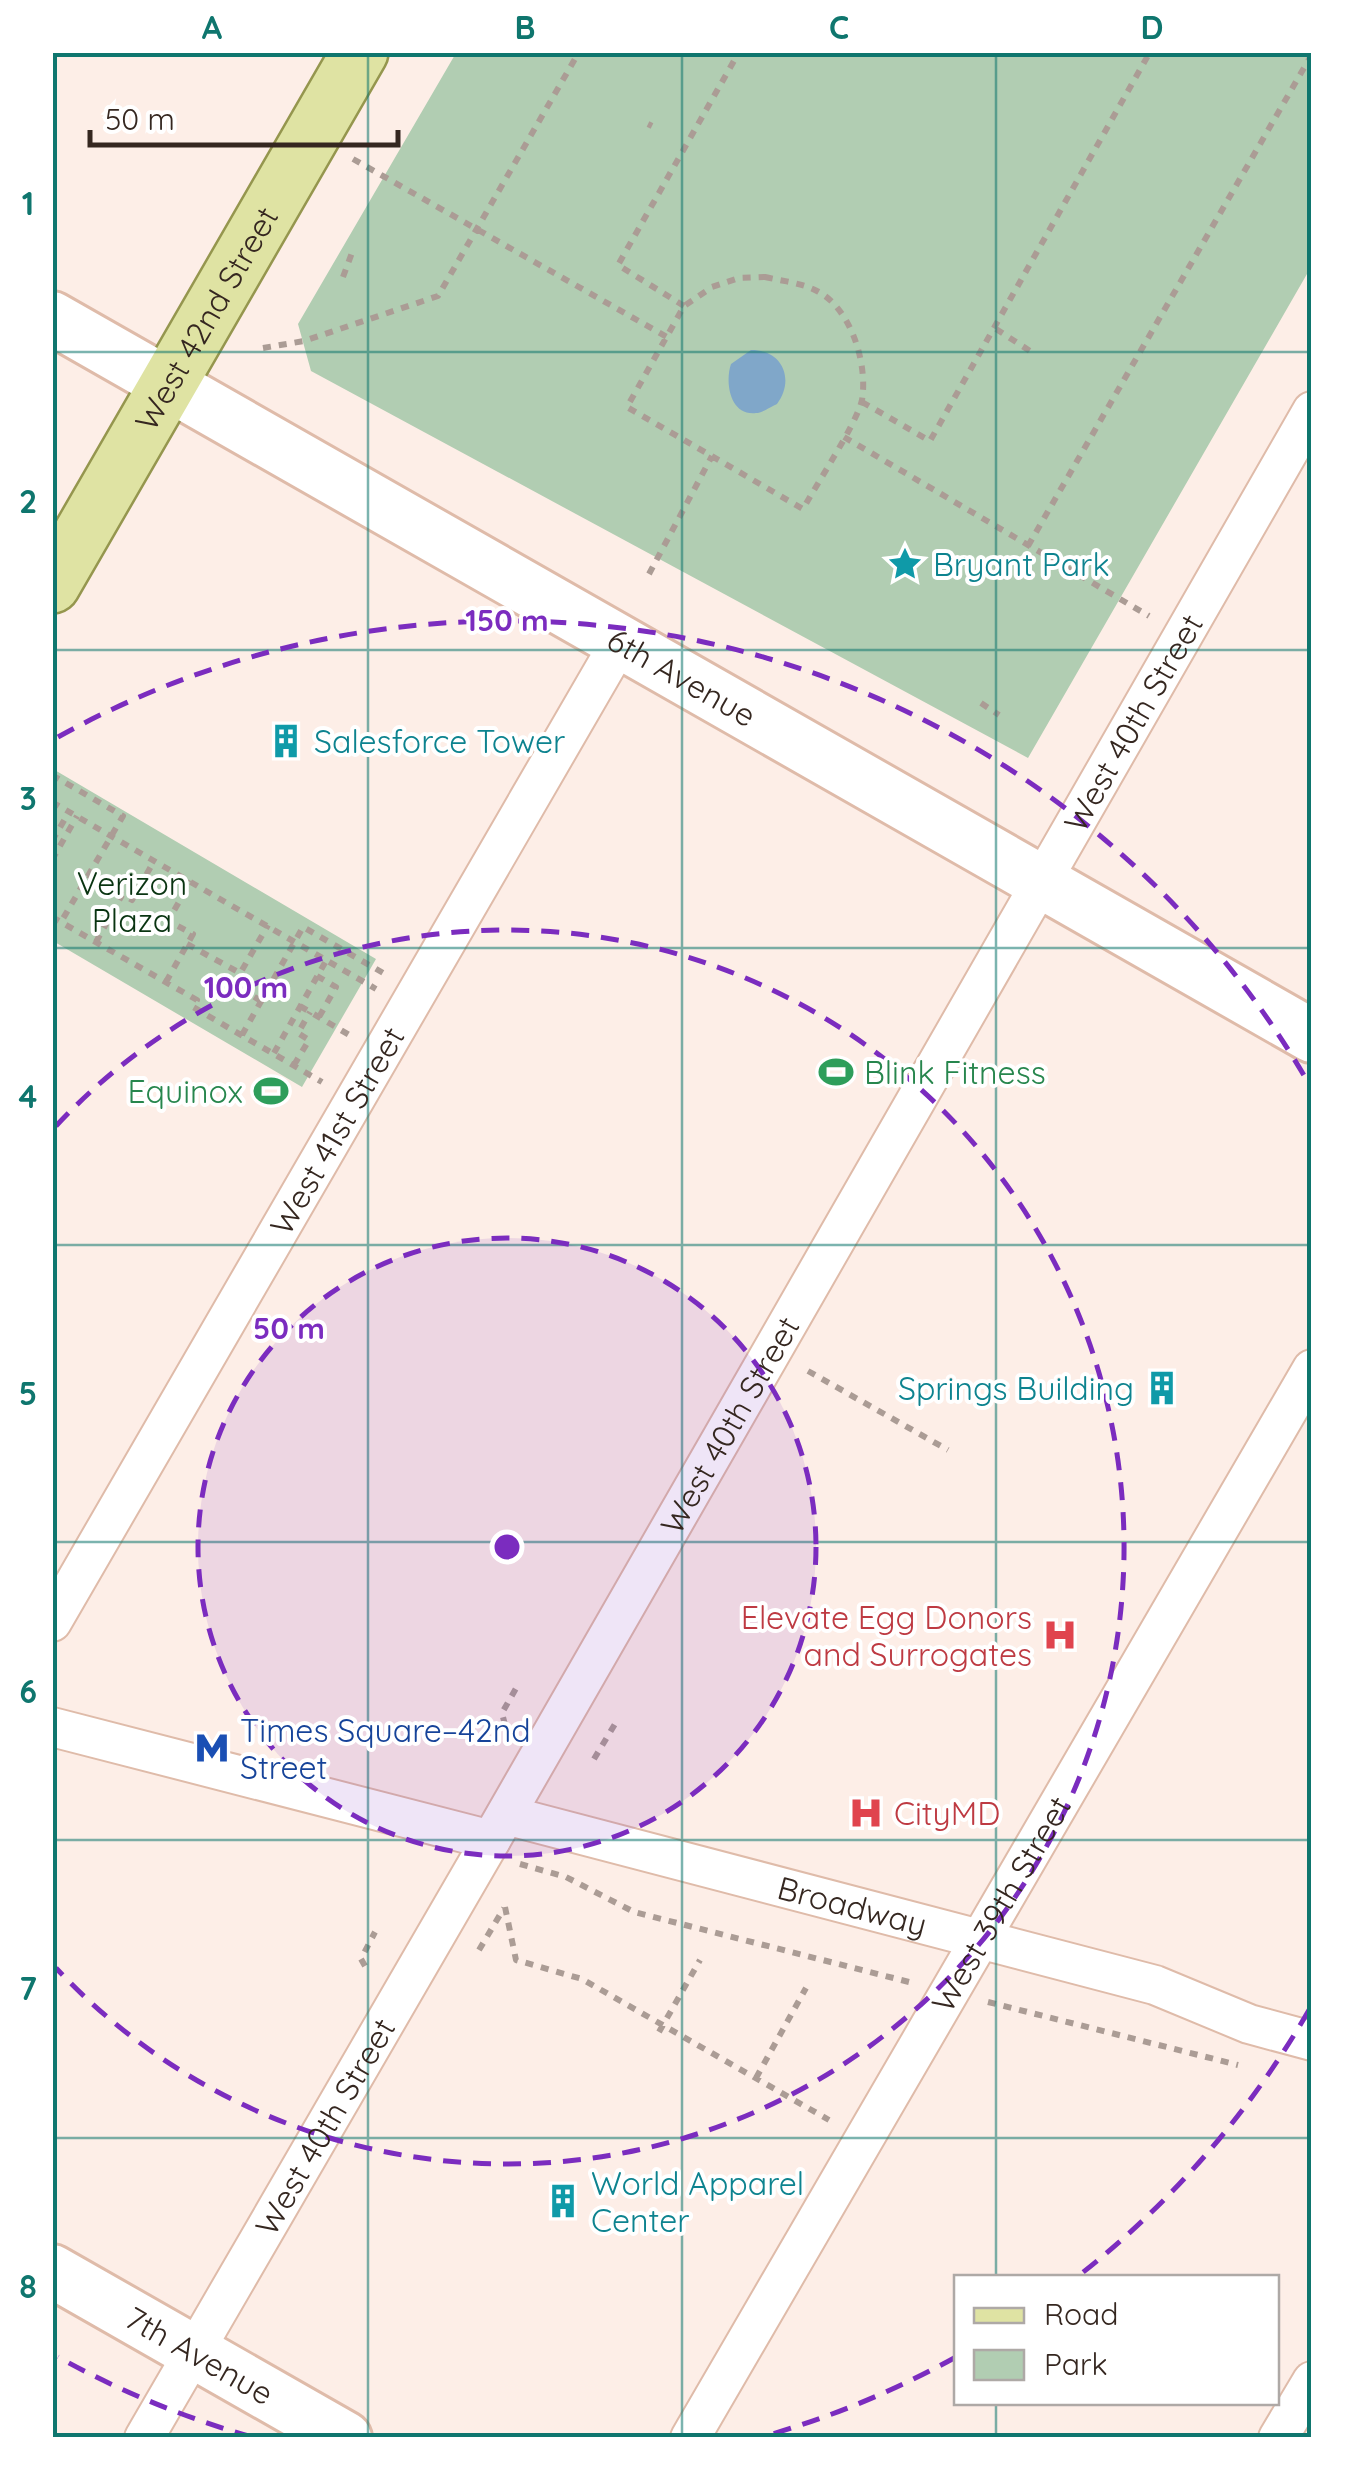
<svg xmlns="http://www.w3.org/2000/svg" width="1364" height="2490" viewBox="0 0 1364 2490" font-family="Quicksand,sans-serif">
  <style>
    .green { fill: #b1cdb2 }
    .water { fill: #80a7c9 }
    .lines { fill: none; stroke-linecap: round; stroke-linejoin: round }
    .street-casing { stroke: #dfbba9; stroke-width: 42 }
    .secondary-casing { stroke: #dfbba9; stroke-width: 58 }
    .primary-casing { stroke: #95964e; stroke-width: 60 }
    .path { stroke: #ab9c95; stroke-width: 6; stroke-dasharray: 8 8; stroke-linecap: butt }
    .street { stroke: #fff; stroke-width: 38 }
    .secondary { stroke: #fff; stroke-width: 52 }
    .primary { stroke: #dfe3a3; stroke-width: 55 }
    .grid { fill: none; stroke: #0f766e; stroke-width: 2.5; stroke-opacity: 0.55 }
    .ring { fill: none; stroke: #7b2cbf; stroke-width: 5; stroke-dasharray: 18 12 }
    .labels { text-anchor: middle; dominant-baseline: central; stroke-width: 8; stroke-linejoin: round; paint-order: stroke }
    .street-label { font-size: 32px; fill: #352720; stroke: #fff }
    .culture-label { font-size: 32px; fill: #0d838f; stroke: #fff; text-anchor: start }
    .park-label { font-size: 32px; fill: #093411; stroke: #fff }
    .leisure-label { font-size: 32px; fill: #27864d; stroke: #fff; text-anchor: start }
    .health-label { font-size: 32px; fill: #be3a42; stroke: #fff; text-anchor: end }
    .transit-label { font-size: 32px; fill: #164399; stroke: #fff; text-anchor: start }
    .centre { fill: #7b2cbf; stroke: #fff; stroke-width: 5 }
    .ring-label { font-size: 30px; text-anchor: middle; font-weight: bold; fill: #7b2cbf; stroke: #fff; stroke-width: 8; stroke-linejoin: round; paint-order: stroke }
    .neatline { fill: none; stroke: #0f766e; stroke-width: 4 }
    .grid-label { font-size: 32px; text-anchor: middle; font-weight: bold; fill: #0f766e }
  </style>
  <rect width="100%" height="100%" fill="#fdeee7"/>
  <path class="green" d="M456,53h855v214l-283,491 -717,-387 -13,-47z
    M53,769l323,190 -74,128 -249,-146z"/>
  <path class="water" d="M751,350c32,0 44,30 26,54 -5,2 -15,9 -21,9 -27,3 -31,-32 -25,-49z"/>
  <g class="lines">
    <g class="street-casing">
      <g id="street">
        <path id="s1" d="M52,1622l568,-980"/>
        <path d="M52,1727l439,113"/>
        <path id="s2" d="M506,1815l649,170 94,39 63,17"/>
        <path id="s3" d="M144,2438l347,-598 821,-1429"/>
        <path id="s4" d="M690,2438l622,-1069"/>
        <path d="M1278,2438l34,-57"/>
      </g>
    </g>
    <g class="secondary-casing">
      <g id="secondary">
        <path id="s5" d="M52,318l1260,718"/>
        <path id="s6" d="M52,2271l293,167"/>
      </g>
    </g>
    <g class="primary-casing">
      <g id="primary">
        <path id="s7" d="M52,585l308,-533"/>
      </g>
    </g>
    <path class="path" d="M648,124l4,2
      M353,159l314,178
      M343,277l10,-27
      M765,277c17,4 37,6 52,14 34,17 51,73 45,109 -5,23 -46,85 -59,109l-176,-102 57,-101 28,-19 27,-9z
      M684,306l-66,-41 121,-213
      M996,329l34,22
      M263,348l41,-7 134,-45 141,-244
      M862,402l68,39 220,-389
      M844,437l305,179
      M1028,546l284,-492
      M649,574l63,-118
      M981,703l18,12
      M52,775l71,41 -62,106
      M52,802l324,187
      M52,841l17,-29
      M52,860l25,-44
      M88,875l44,25 22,-39
      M52,917l145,83 -4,7 129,75
      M96,942l26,-47
      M187,944l53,29
      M317,976l19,11 -17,30
      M166,982l27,-48 -25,-13 23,-40
      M261,1001l-27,-17 34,-59
      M300,1006l51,30
      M242,1035l61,-108 82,47
      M274,1053l53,-94
      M294,1065l15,-25 -11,-7 12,-21
      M808,1371l140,79
      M505,1725l-3,-12 17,-30
      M594,1759l21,-35
      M520,1864l46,13 68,35 279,71
      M505,1907l11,53 66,19 247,141
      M479,1950l25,-42
      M365,1966l-4,-7 14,-27
      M988,2002l250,63
      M659,2032l41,-72
      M756,2078l50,-90"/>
    <use href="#street" class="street"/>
    <use href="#secondary" class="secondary"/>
    <use href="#primary" class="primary"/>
  </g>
  <path class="grid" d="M368,52v2386M682,52v2386M996,52v2226M52,352h1260M52,650h1260M52,948h1260M52,1245h1260M52,1542h1260M52,1840h1260M52,2138h1260M996,2402v36"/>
  <circle cx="507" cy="1547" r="309" fill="#7b2cbf" fill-opacity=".12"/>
  <g class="ring">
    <circle cx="507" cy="1547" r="309"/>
    <path d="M56 1126A617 617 0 1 1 56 1968"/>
    <path d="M1309 2010A926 926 0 0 1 1077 2277M956 2357A926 926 0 0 1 762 2437M252 2437A926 926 0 0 1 58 2357M58 737A926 926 0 0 1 1309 1084"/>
  </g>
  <defs>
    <g id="sight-bare" transform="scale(2.7)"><path d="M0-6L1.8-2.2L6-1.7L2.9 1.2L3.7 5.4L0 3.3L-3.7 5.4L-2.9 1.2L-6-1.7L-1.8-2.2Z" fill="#0f9aa8" stroke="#fff" stroke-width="2.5" paint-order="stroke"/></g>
    <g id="building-bare" transform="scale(2.7)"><path d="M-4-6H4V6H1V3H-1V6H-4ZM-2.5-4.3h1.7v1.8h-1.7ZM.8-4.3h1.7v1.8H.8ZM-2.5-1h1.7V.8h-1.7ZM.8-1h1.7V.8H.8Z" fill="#0f9aa8" stroke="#fff" stroke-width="2.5" paint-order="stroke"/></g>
    <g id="stadium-bare" transform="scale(2.7)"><path d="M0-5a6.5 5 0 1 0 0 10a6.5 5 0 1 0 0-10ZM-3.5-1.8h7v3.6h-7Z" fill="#2e9e5b" stroke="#fff" stroke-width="2.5" paint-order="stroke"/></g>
    <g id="hospital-bare" transform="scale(2.7)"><path d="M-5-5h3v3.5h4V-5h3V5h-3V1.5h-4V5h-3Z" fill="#e0444e" stroke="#fff" stroke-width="2.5" paint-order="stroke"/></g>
    <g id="metro-bare" transform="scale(2.7)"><path d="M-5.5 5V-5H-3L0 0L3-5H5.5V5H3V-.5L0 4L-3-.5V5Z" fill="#1a4fb4" stroke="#fff" stroke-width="2.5" paint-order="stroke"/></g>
  </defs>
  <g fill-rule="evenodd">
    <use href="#sight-bare" x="905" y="564"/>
    <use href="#building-bare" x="286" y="741"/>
    <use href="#stadium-bare" x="836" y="1072"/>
    <use href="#stadium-bare" x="271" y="1091"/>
    <use href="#building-bare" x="1162" y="1388"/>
    <use href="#hospital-bare" x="1060" y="1635"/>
    <use href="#metro-bare" x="212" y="1748"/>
    <use href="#hospital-bare" x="866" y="1813"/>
    <use href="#building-bare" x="563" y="2201"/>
  </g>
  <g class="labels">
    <g class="street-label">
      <text stroke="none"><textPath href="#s7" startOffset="308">West 42nd Street</textPath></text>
      <text stroke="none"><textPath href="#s5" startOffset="725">6th Avenue</textPath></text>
      <text stroke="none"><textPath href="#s3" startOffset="1980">West 40th Street</textPath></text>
      <text stroke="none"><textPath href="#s1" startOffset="568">West 41st Street</textPath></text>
      <text stroke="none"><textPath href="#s3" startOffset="1170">West 40th Street</textPath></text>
      <text stroke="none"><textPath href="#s4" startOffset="618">West 39th Street</textPath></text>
      <text stroke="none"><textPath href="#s2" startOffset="358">Broadway</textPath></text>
      <text stroke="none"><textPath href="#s3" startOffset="360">West 40th Street</textPath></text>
      <text stroke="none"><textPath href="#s6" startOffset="170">7th Avenue</textPath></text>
    </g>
    <g class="culture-label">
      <text x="933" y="564">Bryant Park</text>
      <text x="314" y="741">Salesforce Tower</text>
      <text x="1134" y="1388" text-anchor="end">Springs Building</text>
      <text x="591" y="2183">World Apparel<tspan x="591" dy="37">Center</tspan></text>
    </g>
    <g class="park-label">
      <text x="132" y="883">Verizon<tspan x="132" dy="37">Plaza</tspan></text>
    </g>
    <g class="leisure-label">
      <text x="864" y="1072">Blink Fitness</text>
      <text x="243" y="1091" text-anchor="end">Equinox</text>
    </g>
    <g class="health-label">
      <text x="1032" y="1617">Elevate Egg Donors<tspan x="1032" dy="37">and Surrogates</tspan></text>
      <text x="894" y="1813" text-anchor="start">CityMD</text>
    </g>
    <g class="transit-label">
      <text x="240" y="1730">Times Square–42nd<tspan x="240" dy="37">Street</tspan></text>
    </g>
  </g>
  <circle cx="507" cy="1547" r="15" class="centre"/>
  <g class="ring-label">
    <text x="507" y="631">150 m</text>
    <text x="246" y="998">100 m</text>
    <text x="289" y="1339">50 m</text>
  </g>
  <rect width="1364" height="2490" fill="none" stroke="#ffffff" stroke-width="110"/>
  <rect x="954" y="2275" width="325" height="130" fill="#ffffff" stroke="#aea9a6" stroke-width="2.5"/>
  <rect x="974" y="2308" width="50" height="15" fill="#dfe3a3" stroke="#aea9a6" stroke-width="2.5"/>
  <text x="1044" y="2325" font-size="30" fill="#352720">Road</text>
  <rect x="974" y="2350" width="50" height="30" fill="#b1cdb2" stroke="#aea9a6" stroke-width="2.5"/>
  <text x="1044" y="2375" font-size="30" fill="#352720">Park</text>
  <path d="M90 130v15h308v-15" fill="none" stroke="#352720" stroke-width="5"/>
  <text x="105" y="130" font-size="30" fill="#352720" stroke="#ffffff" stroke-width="8" paint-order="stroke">50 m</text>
  <rect x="55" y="55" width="1254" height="2380" class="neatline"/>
  <g class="grid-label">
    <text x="212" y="39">A</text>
    <text x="525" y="39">B</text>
    <text x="839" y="39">C</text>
    <text x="1152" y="39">D</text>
    <text x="28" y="215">1</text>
    <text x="28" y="513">2</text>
    <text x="28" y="810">3</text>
    <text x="28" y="1108">4</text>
    <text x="28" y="1405">5</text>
    <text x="28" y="1703">6</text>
    <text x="28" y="2000">7</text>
    <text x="28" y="2298">8</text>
  </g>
</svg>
